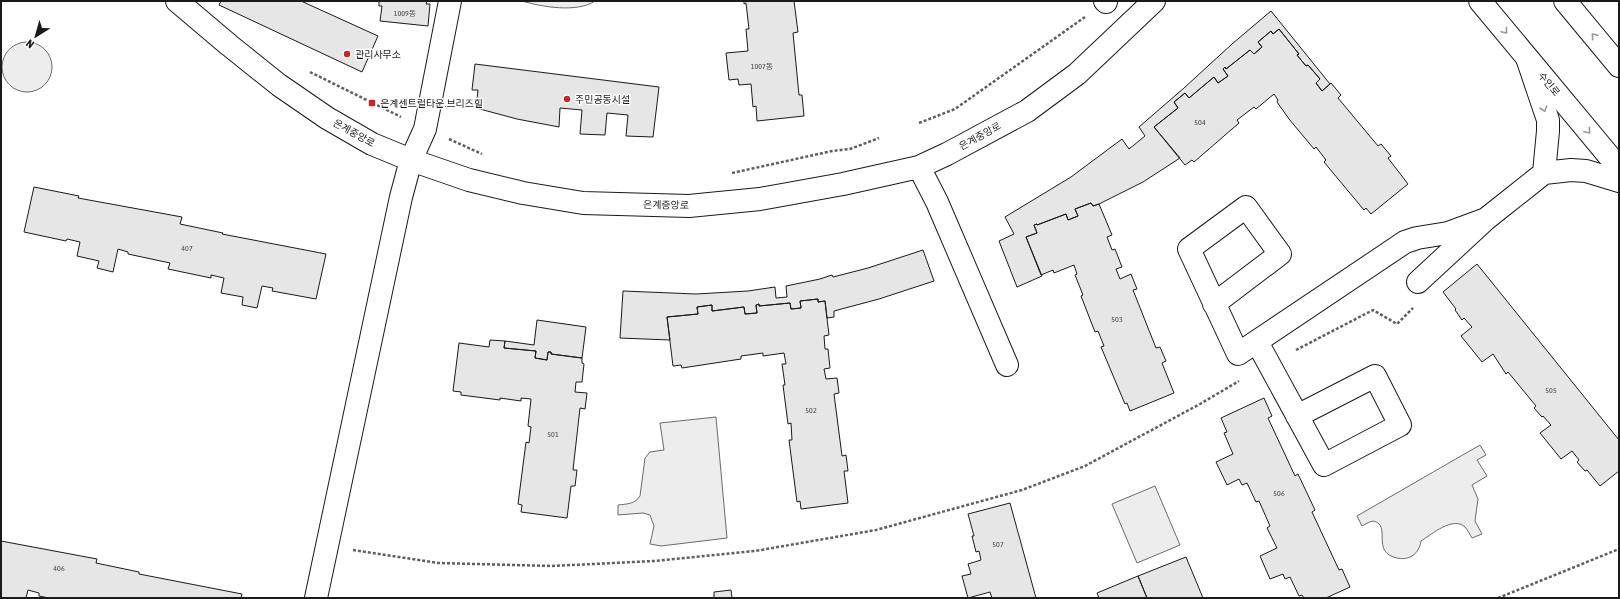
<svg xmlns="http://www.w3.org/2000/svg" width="1620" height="599" viewBox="0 0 1620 599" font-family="'Asap Condensed','Noto Sans KR',sans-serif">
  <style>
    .green { fill: #ededed; stroke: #6a6a6a }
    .building { fill: #e6e6e6; stroke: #1a1a1a }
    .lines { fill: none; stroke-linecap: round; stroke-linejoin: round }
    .minor-casing { stroke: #1a1a1a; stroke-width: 24 }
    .major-casing { stroke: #1a1a1a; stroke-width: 24 }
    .path { stroke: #5f5f5f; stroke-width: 2.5; stroke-dasharray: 3 2; stroke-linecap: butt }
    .minor { stroke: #fff; stroke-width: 22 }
    .major { stroke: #fff; stroke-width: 22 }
    .oneway { stroke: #989898 }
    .poi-dot { fill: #c62828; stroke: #fff; stroke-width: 1.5 }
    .labels { text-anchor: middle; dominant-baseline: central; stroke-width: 3; stroke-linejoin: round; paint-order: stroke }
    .number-label { font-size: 8px; fill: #4d4d4d }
    .poi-label { font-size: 10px; fill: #1a1a1a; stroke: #fff; text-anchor: start }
    .street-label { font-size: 10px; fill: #1a1a1a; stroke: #fff }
  </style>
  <rect width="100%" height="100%" fill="#fff"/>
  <path class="green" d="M522,1h73c-18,12 -53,6 -73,0z
    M2 67a25 25 0 1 1 50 0a25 25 0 1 1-50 0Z
    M716,417l11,121 -66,8 -11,-2 4,-18 -4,-11 -7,-2 -25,2v-10c9,-1 17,-1 22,-9l5,-38 5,-6 14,-2 -4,-27z
    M1480,445l6,10 -9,5 10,16 -15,9 6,14 -3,22 7,13 -10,4c-2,-3 -4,-8 -7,-11 -12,-11 -33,7 -44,14 -1,6 -3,11 -9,15 -5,3 -10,3 -15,2 -23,-5 -10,-26 -18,-34 -6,-6 -11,-1 -17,2l-5,-10z
    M1155,486l25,59 -43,18 -25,-59z"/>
  <path class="building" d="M221,1h80l77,35 -16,36 -143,-67z
    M379,1h48l-1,3h4l-2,22 -48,-5 2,-15h-3z
    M744,1h50l4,31 -5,1 6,62h3l2,21 -47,5 -1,-15 -3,1 -2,-23 -12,1 -1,-6 -9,1 -3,-27 22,-2 -2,-22h3l-3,-26 -2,1z
    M1271,11l59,73 -8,7 -6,-8 4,-4 -12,-14 -2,1 -9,-11 2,-1 -20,-25 -6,5 -2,-3 -13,11 4,5 -8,7 -4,-4 -24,19 -1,-2 -2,2 5,7 -10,7 -4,-6 -25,21 -4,-5 -11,9 4,6 -24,19 26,31 -37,24 -44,22 -6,2 -2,-3 -16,6 3,7 -10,4 -2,-6 -29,11v-1l-3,1 3,8 -11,4 16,39 -25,11 -18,-46 15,-7 -9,-17 66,-40 51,-38 7,10 16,-13 -6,-9 45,-39 48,-44z
    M1279,29l20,25 -2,1 9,11 2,-1 12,14 -4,4 6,8 9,-8 10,12 -3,3 40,48 3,-2 10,12 -3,2 20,26 -37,30 -5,-6 -2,2 -40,-48 2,-2 -10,-13 -2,2 -25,-30 -12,-17 1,-2 -4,-6 -18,15 -2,-2 -17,13 2,3 -45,39 -2,-2 -7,5 -31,-38 24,-19 -4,-6 11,-9 4,5 25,-21 4,6 10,-7 -5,-7 2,-2 1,2 24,-19 4,4 8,-7 -4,-5 13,-11 2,3z
    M475,64l184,23 -6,50 -27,-1 2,-21 -21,-2 -2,22 -25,-1 2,-24 -22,-2 -1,19 -42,-8 -41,-11 2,-18h-6z
    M34,187l45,9 -1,2 104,19 -2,7 43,9 -1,1 104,20 -10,45 -44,-8 1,-3 -11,-2 -5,22 -15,-3 1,-8 -22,-4 3,-15 -13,-3v3l-43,-9 2,-6 -42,-9v-2l-10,-3 -5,23 -16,-4 2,-7 -22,-5 3,-14 -13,-3 -1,2 -42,-9z
    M1091,203l2,3 6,-2 13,31 -5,2 5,13 3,-1 7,18 -6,2 4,10 11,-5 6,15 -4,1 23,58 4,-1 6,14 -4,2 12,30 -44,18 -3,-8 -2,1 -24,-57 3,-1 -6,-15 -3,1 -14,-36 2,-1 -8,-20 2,-1 -3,-9 -20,8 -1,-3 -12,5 -15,-38 11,-4 -3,-8 3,-1v1l29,-11 2,6 10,-4 -3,-7z
    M923,250l11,31 -55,18 -45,12v6l-7,1 -2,-17 -7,1v-3l-18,2 1,7 -10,1 -1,-6 -31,3v-2l-3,1 1,8 -12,1 -1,-7 -32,4v-6l-15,2 1,7 -31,3 3,23 -50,-2 3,-47 73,3 52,-3 27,-4 1,11 11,-1 -1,-11 34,-7 12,-4 1,2 35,-9z
    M1477,264l142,176v31l-19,15 -13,-16 -2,1 -8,-9 2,-2 -7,-9 -11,8 -21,-26 11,-8 -8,-9 -1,1 -8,-9 2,-2 -28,-34 -2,2 -13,-20 -11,8 -21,-26 11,-9 -8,-9 -2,2 -7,-10 1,-1 -13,-17z
    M818,299v3l7,-1 4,34 -5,1 1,13h3l2,19 -6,1 2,10 11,-1 2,15 -5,1 8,62 4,-1 2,16h-4l4,32 -47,6 -1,-8 -3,1 -8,-62h3l-1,-17 -3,1 -5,-39h2l-3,-21h4l-2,-11 -21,3v-3l-22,3v3l-59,9 -1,-3 -8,1 -6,-49 31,-3 -1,-7 15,-2v6l32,-4 1,7 12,-1 -1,-8 3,-1v2l31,-3 1,6 10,-1 -1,-7z
    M537,320l49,7 -4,31 -31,-4v-2h-3l-1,8 -12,-2 1,-7 -32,-3 1,-7 29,4z
    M490,340l15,1 -1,7 32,3 -1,7 12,2 1,-8h3v2l31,4v5l2,1 -2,18h-6l-1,10 12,1 -2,16 -5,-1 -7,62h4l-2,16h-4l-4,32 -46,-6 1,-7 -4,-1 8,-62 3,1 2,-16 -3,-1 3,-27 -10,-1v3l-21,-3v2l-39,-5v-3l-8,-1 6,-48 30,4z
    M1264,398l8,18 -4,2 27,58 3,-2 17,36 -3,2 27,58 3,-1 8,18 -24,11h-22l-2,-3 -3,1 -9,-19 -5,2 -2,-5 -13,5 -10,-23 17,-8 -10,-20 3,-2 -11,-25 -3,1 -9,-19 -5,2 -3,-6 -12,6 -11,-23 17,-8 -9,-21 3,-1 -6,-14z
    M1010,503l26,95h-44l-2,-6 -22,6 -6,-22 9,-2 -3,-10 13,-4 -2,-9 -3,1 -4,-16h2l-6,-22z
    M1,541l96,18 -1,4 43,9v2l103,20 -1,4h-192l-10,-2v-3l-11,-3 -2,8h-25z
    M1186,557l17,41h-56l-9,-22z
    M1138,576l9,22h-48l-2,-5z
    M731,590l1,8h-18v-6z"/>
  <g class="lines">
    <g class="minor-casing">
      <path id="minor" d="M177,1l52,44 50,40 48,33 45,26 39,16 58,20 54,13 60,10 106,3 71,-7 83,-15 76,-17 28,-13 80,-43 50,-37 77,-73
        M1105,1l1,1
        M1527,58l21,62v11l-4,42
        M919,167l18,35 70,163
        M1418,282l68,-63 58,-46 27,-3 15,1 33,10
        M1214,304l66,-50 -34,-47 -57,42 49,105 167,-112 12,-4 31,-5 38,-14
        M1257,342l67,123 76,-40 -25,-49 -78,40
        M316,598l85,-401 10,-37 14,-31 25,-128"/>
    </g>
    <g class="major-casing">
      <path id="major" d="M1480,1l139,167
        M1565,1l54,65"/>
    </g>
    <path class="path" d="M310,72l91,45
      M919,123l36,-14 130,-92
      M449,139l33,15
      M732,173l100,-22 18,-2 29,-11
      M1296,350l77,-40 24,14 16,-16
      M353,550l85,13 114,3 102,-5 101,-10 121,-21 146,-40 63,-24 115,-62 39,-23
      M1498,598l121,-49"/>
    <use href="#minor" class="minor"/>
    <use href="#major" class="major"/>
  </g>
  <defs><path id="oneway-chevron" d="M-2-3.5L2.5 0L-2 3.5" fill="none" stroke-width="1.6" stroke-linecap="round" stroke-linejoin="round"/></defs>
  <g class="oneway">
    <use href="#oneway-chevron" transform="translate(1505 31) rotate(50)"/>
    <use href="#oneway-chevron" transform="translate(1594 36) rotate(-130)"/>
    <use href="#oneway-chevron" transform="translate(1544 109) rotate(71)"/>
    <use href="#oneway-chevron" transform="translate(1588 131) rotate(50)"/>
  </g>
  <g class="poi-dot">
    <circle cx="347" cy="54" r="4"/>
    <circle cx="567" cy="99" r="4"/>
    <rect x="368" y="99" width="8" height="8" rx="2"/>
  </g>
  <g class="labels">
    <g class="number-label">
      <text x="405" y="13">1009동</text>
      <text x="762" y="66">1007동</text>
      <text x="1200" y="122">504</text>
      <text x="187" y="248">407</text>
      <text x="1117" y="319">503</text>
      <text x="1551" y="390">505</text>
      <text x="811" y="410">502</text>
      <text x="553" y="434">501</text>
      <text x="1279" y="493">506</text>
      <text x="998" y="544">507</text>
      <text x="59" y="568">406</text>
    </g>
    <g class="poi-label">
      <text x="355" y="54">관리사무소</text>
      <text x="575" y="99">주민공동시설</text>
      <text x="380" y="103">은계센트럴타운.브리즈힐</text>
    </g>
    <g class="street-label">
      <text transform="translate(1549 84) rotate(50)">수인로</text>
      <text transform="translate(354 133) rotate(29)">은계중앙로</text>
      <text transform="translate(980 136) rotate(-29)">은계중앙로</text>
      <text transform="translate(666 205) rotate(1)">은계중앙로</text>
    </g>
  </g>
  <rect width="1620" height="599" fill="none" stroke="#1a1a1a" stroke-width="4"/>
  <g transform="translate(36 36) rotate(217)" stroke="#ffffff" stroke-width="3" paint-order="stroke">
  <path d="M0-3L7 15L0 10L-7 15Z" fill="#1a1a1a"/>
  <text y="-6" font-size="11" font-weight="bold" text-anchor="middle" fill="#1a1a1a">N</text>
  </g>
</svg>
